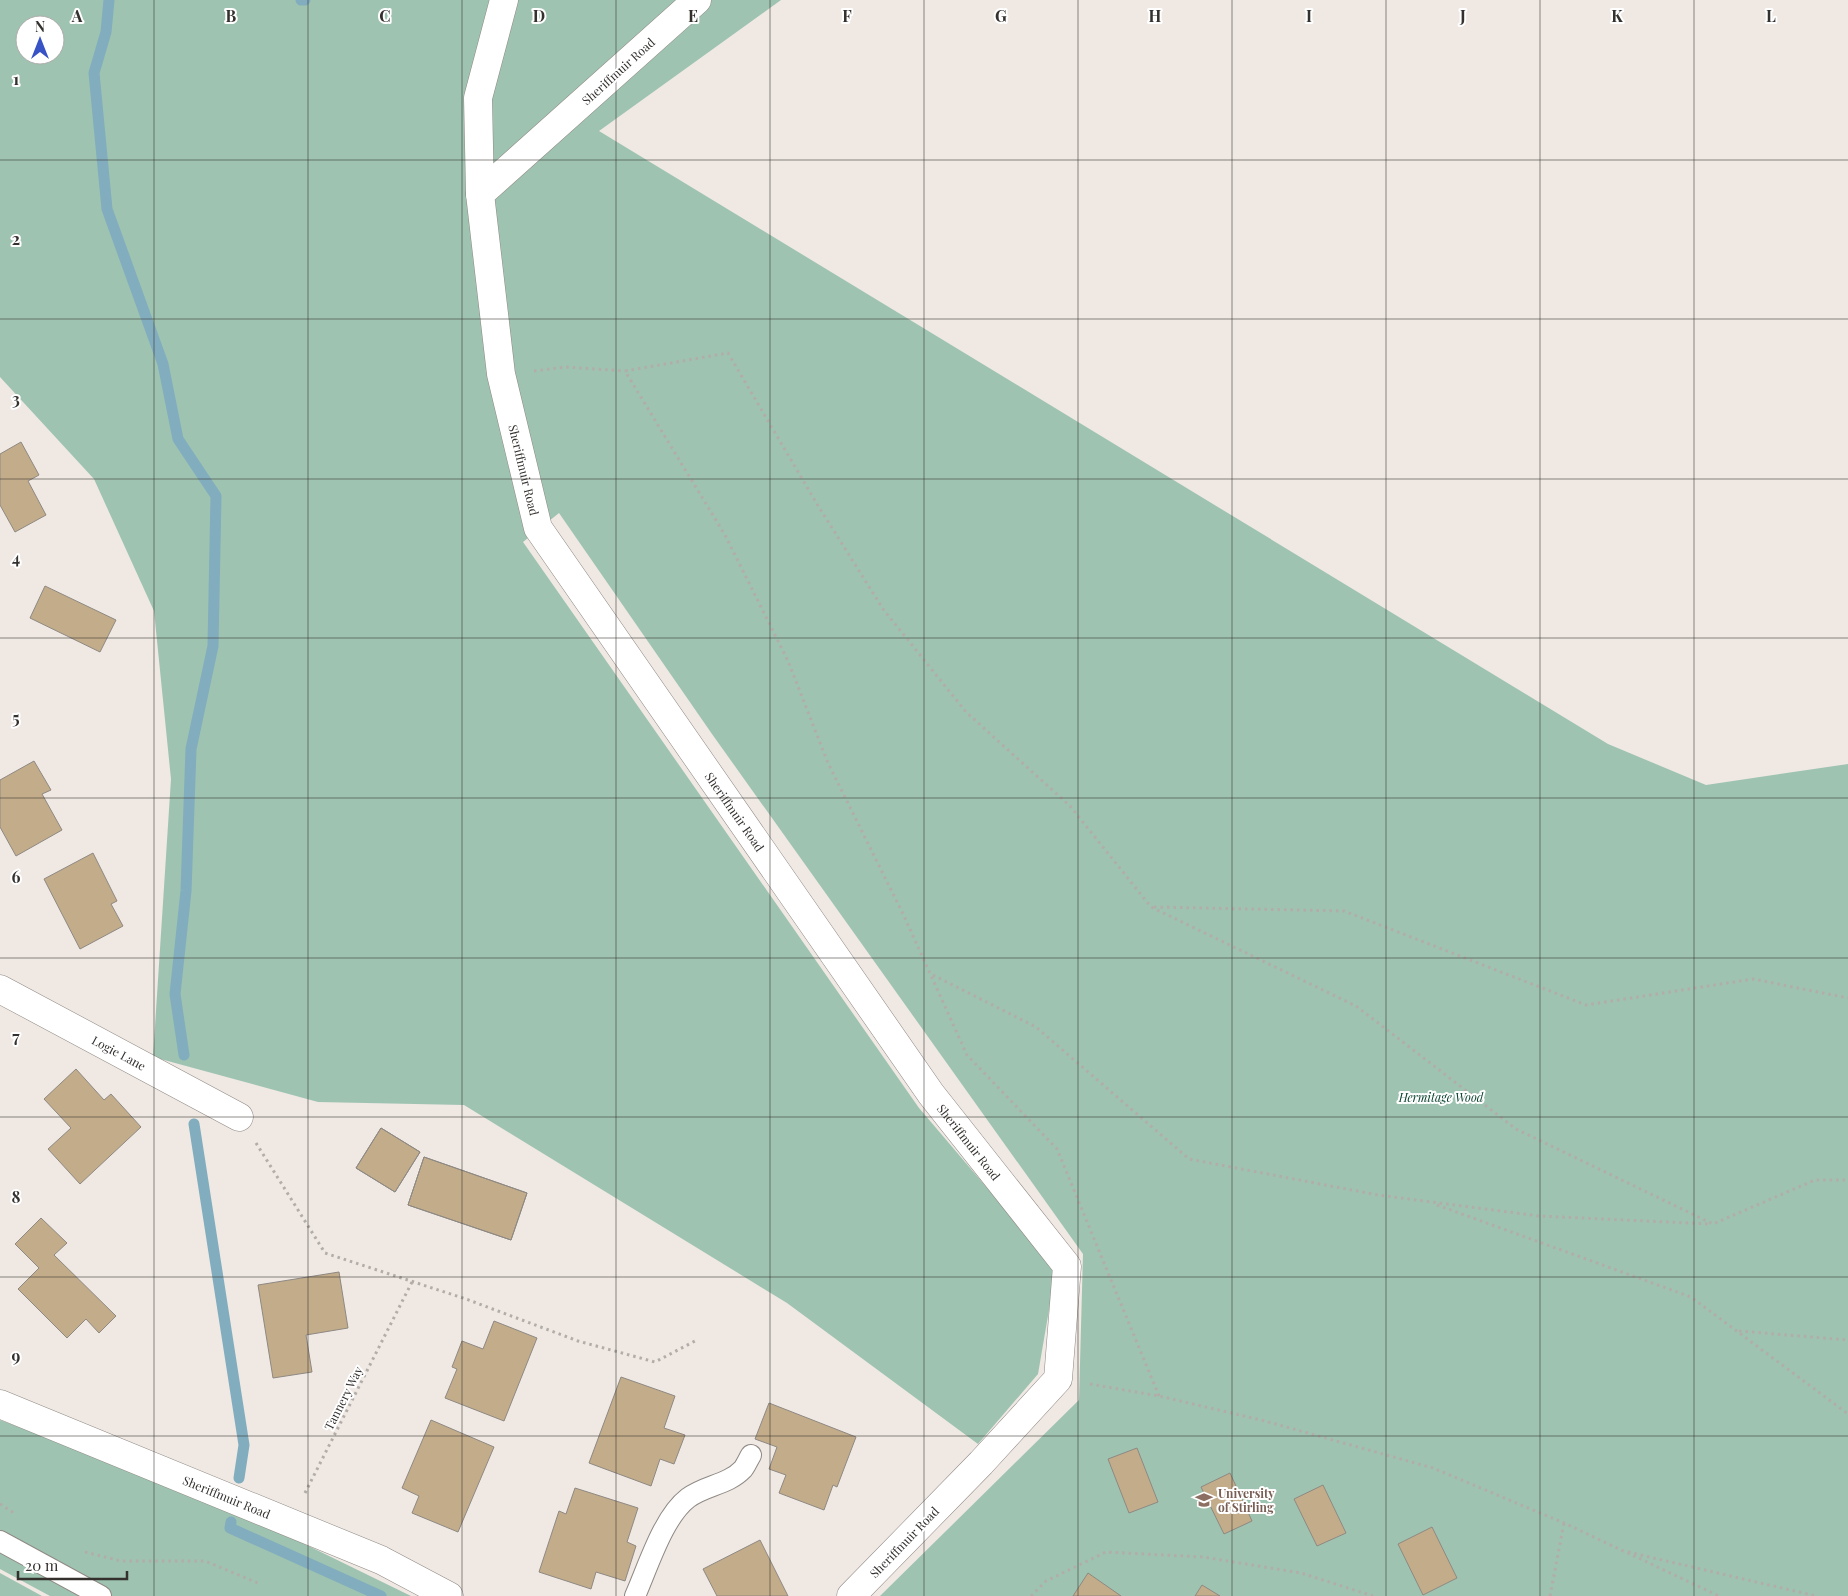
<svg xmlns="http://www.w3.org/2000/svg" width="1848" height="1596" viewBox="0 0 1848 1596" font-family="'Playfair Display',serif">
  <style>
    .green { fill: #9ec3b1; fill-rule: evenodd }
    .lines { fill: none; stroke-linecap: round; stroke-linejoin: round }
    .stream { stroke: #81adbe; stroke-width: 11 }
    .building { fill: #c3ac8a; stroke: #8e8983 }
    .service-casing { stroke: #8f8984; stroke-width: 22 }
    .minor-casing { stroke: #8f8984; stroke-width: 29 }
    .path { stroke: #b2ada8; stroke-width: 3; stroke-dasharray: 2.5 4; stroke-linecap: butt }
    .service { stroke: #fff; stroke-width: 20 }
    .minor { stroke: #fff; stroke-width: 28 }
    .grid { fill: none; stroke: #33302e; stroke-width: 1; stroke-opacity: 0.55 }
    .labels { text-anchor: middle; dominant-baseline: central; stroke-width: 4; stroke-linejoin: round; paint-order: stroke }
    .street-label { font-size: 12px; fill: #33302e; stroke: #fff }
    .park-label { font-size: 12px; font-style: italic; fill: #0b432e; stroke: #fff }
    .education-label { font-size: 12px; font-weight: bold; fill: #785e54; stroke: #fff; text-anchor: start }
    .grid-label { font-size: 16px; text-anchor: middle; font-weight: bold; fill: #33302e; stroke: #fff; stroke-width: 4; stroke-linejoin: round; paint-order: stroke }
  </style>
  <rect width="100%" height="100%" fill="#efe8e3"/>
  <path class="green" d="M0,0h781l-182,131 1009,613 98,41 142,-21v832h-968l199,-196 4,-146 -371,-520 -153,-221 -36,29 396,566 137,161 -18,105 -60,70 -191,-141 -323,-198 -146,-3 -165,-45 18,-278 -17,-168 -60,-132 -94,-102zM25,25h30v30h-30z
    M0,1420l206,76 205,100h-361l-50,-27z
    M0,1573l42,23h-42z"/>
  <g class="lines">
    <path class="stream" d="M109,0l-3,32 -12,41 13,136 56,155 15,75 38,57 -3,150 -22,103 -5,142 -11,103 9,61
      M301,0h4
      M194,1124l50,321 -5,33
      M231,1522l-1,6 151,68"/>
  </g>
  <path class="building" d="M21,442l18,33 -11,6 18,34 -31,17 -15,-27v-51z
    M45,586l71,34 -16,32 -70,-34z
    M34,761l17,29 -9,4 20,36 -46,26 -16,-29v-47z
    M93,853l24,48 -6,3 12,22 -43,23 -36,-70z
    M76,1069l28,31 7,-6 30,33 -61,57 -32,-35 23,-21 -27,-29z
    M381,1128l39,24 -25,40 -39,-24z
    M381,1128l39,24 -25,40 -39,-24z
    M424,1157l103,36 -16,47 -103,-35z
    M424,1157l103,36 -16,47 -103,-35z
    M41,1218l26,25 -13,12 62,61 -17,17 -13,-14 -19,19 -49,-49 21,-21 -24,-24z
    M339,1272l9,56 -42,7 6,37 -39,6 -15,-93z
    M494,1321l43,17 -33,83 -59,-23 12,-29 -5,-2 10,-26 21,8z
    M621,1377l54,19 -11,32 21,7 -11,29 -14,-5 -9,27 -62,-23z
    M769,1403l87,34 -19,50 -4,-2 -9,25 -45,-17 7,-18 -17,-6 8,-22 -22,-8z
    M431,1420l63,27 -36,85 -46,-19 7,-17 -17,-8z
    M1137,1448l21,54 -29,11 -21,-54z
    M1230,1473l22,48 -28,13 -23,-47z
    M1323,1485l23,48 -29,13 -23,-47z
    M575,1488l63,20 -11,34 9,4 -11,35 -29,-9 -5,17 -52,-17 20,-61 7,3z
    M1432,1527l25,51 -34,17 -25,-51z
    M760,1540l28,56h-71l-14,-27z
    M1088,1573l33,23h-48z
    M1202,1585l18,11h-25z"/>
  <g class="lines">
    <g class="service-casing">
      <path id="service" d="M0,1541l101,55
        M635,1596c13,-29 28,-79 53,-98 17,-13 40,-13 55,-29 3,-4 5,-9 8,-14"/>
    </g>
    <g class="minor-casing">
      <g id="minor">
        <path id="s1" d="M697,0l-217,194 21,180 37,154 393,566 136,172 -9,113 -77,84 -130,133"/>
        <path d="M480,194l-2,-96 26,-98"/>
        <path id="s2" d="M0,989l239,128"/>
        <path id="s3" d="M0,1404l381,156 68,36"/>
      </g>
    </g>
    <path class="path" d="M534,371l32,-4 59,4
      M1154,907l190,4 242,94 167,-26 95,19
      M933,975l103,52 153,132 189,36 161,21 171,8
      M256,1143l69,110 141,46 112,42 77,21 40,-21
      M1437,1205l254,92 157,117
      M1739,1331l109,9
      M1090,1384l69,12 106,25 168,47 131,55 155,73
      M1159,1396l-102,-247 -90,-94 -63,-139 -76,-153 -40,-102 -63,-126 -100,-164 103,-18 89,151 66,105 83,103 104,94 81,101 205,99 160,123 197,95 102,-44h33
      M305,1493l107,-211
      M0,1504l14,9
      M85,1552l36,9h84l53,22
      M1628,1552l188,44
      M1031,1596l15,-15 60,-29 97,5 98,16 72,23
      M1550,1596l14,-73"/>
    <use href="#service" class="service"/>
    <use href="#minor" class="minor"/>
  </g>
  <path class="grid" d="M154,0v1596M308,0v1596M462,0v1596M616,0v1596M770,0v1596M924,0v1596M1078,0v1596M1232,0v1596M1386,0v1596M1540,0v1596M1694,0v1596M0,160h1848M0,319h1848M0,479h1848M0,638h1848M0,798h1848M0,958h1848M0,1117h1848M0,1277h1848M0,1436h1848"/>
  <defs>
    <g id="university-bare" transform="scale(1.35)"><path d="M0-5L7-2L0 1L-7-2ZM-4 1L0 2.5L4 1V4Q0 6-4 4Z" fill="#8d6e63" stroke="#fff" stroke-width="2.5" paint-order="stroke"/></g>
  </defs>
  <g fill-rule="evenodd">
    <use href="#university-bare" x="1204" y="1500"/>
  </g>
  <g class="labels">
    <g class="street-label">
      <text transform="translate(618 71) rotate(-42)">Sheriffmuir Road</text>
      <text stroke="none"><textPath href="#s1" startOffset="571">Sheriffmuir Road</textPath></text>
      <text stroke="none"><textPath href="#s1" startOffset="976">Sheriffmuir Road</textPath></text>
      <text stroke="none"><textPath href="#s2" startOffset="135">Logie Lane</textPath></text>
      <text stroke="none"><textPath href="#s1" startOffset="1381">Sheriffmuir Road</textPath></text>
      <text transform="translate(343 1398) rotate(-63)">Tannery Way</text>
      <text stroke="none"><textPath href="#s3" startOffset="245">Sheriffmuir Road</textPath></text>
      <text transform="translate(904 1542) rotate(-46)">Sheriffmuir Road</text>
    </g>
    <g class="park-label">
      <text x="1441" y="1097">Hermitage Wood</text>
    </g>
    <g class="education-label">
      <text x="1218" y="1493">University<tspan x="1218" dy="14">of Stirling</tspan></text>
    </g>
  </g>
  <g class="grid-label">
    <text x="77" y="22">A</text>
    <text x="231" y="22">B</text>
    <text x="385" y="22">C</text>
    <text x="539" y="22">D</text>
    <text x="693" y="22">E</text>
    <text x="847" y="22">F</text>
    <text x="1001" y="22">G</text>
    <text x="1155" y="22">H</text>
    <text x="1309" y="22">I</text>
    <text x="1463" y="22">J</text>
    <text x="1617" y="22">K</text>
    <text x="1771" y="22">L</text>
    <text x="16" y="85">1</text>
    <text x="16" y="245">2</text>
    <text x="16" y="405">3</text>
    <text x="16" y="564">4</text>
    <text x="16" y="724">5</text>
    <text x="16" y="883">6</text>
    <text x="16" y="1043">7</text>
    <text x="16" y="1203">8</text>
    <text x="16" y="1362">9</text>
  </g>
  <g transform="translate(40 40)"><circle r="24" fill="#ffffff" stroke="#adacab"/>
  <path d="M0-4L9 19L0 12L-9 19Z" fill="#3853c5"/>
  <text y="-8" font-size="14" font-weight="bold" text-anchor="middle" fill="#33302e">N</text>
  </g>
  <path d="M18 1571v8h109v-8" fill="none" stroke="#33302e" stroke-width="2.5"/>
  <text x="25" y="1571" font-size="15" fill="#33302e" stroke="#ffffff" stroke-width="4" paint-order="stroke">20 m</text>
</svg>
